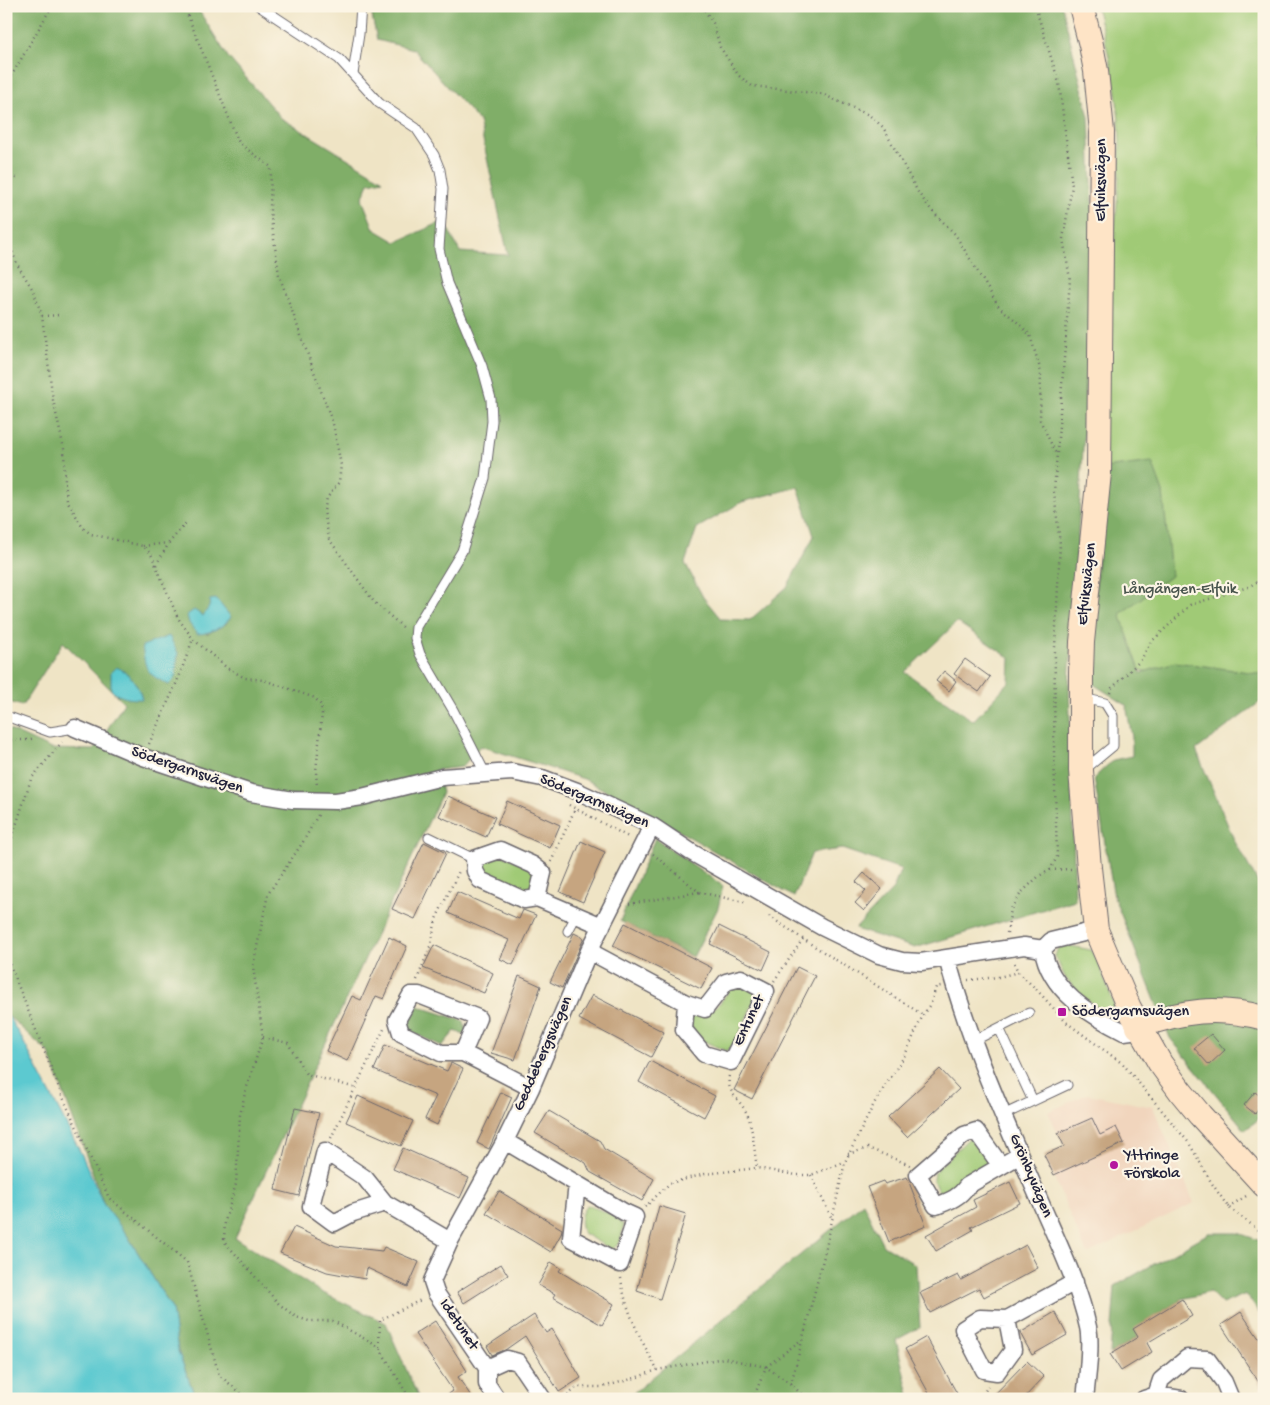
<svg xmlns="http://www.w3.org/2000/svg" width="1270" height="1405" viewBox="0 0 1270 1405" font-family="'Gochi Hand',sans-serif">
  <style>
    .built { fill: #f1d5bd }
    .green { fill: #a0ca76; stroke: #617658 }
    .forest { fill: #80ae67; stroke: #516851; fill-rule: evenodd }
    .water { fill: #5cc9d0; stroke: #3f7686 }
    .building { fill: #c6a580 }
    .lines { fill: none; stroke-linecap: round; stroke-linejoin: round }
    .lane-casing { stroke: #6a666b; stroke-width: 11 }
    .street-casing { stroke: #6a666b; stroke-width: 19 }
    .secondary-casing { stroke: #6a666b; stroke-width: 26 }
    .path { stroke: #6a666b; stroke-width: 2.5; stroke-dasharray: 1 4; stroke-linecap: butt }
    .lane { stroke: #fff; stroke-width: 9 }
    .street { stroke: #fff; stroke-width: 16 }
    .secondary { stroke: #fee4c6; stroke-width: 24 }
    .poi-dot { fill: #b5179e; stroke: #fcf5e5; stroke-width: 2 }
    .labels { text-anchor: middle; dominant-baseline: central; stroke-width: 4.5; stroke-linejoin: round; paint-order: stroke }
    .street-label { font-size: 16px; fill: #22223b; stroke: #fcf5e5 }
    .park-label { font-size: 16px; fill: #48544d; stroke: #fcf5e5 }
    .poi-label { font-size: 16px; fill: #22223b; stroke: #fcf5e5; text-anchor: start }
  </style>
  <rect width="100%" height="100%" fill="#fcf5e5"/>
  <filter id="ink" filterUnits="userSpaceOnUse"><feTurbulence type="fractalNoise" baseFrequency=".02" numOctaves="2"/><feDisplacementMap in="SourceGraphic" scale="10" xChannelSelector="R" yChannelSelector="G"/><feConvolveMatrix kernelMatrix="1 2 1 2 8 2 1 2 1" color-interpolation-filters="sRGB"/></filter>
  <filter id="wash" filterUnits="userSpaceOnUse"><feTurbulence type="fractalNoise" baseFrequency=".0096" numOctaves="4" result="noise"/><feDisplacementMap in="SourceGraphic" scale="20" xChannelSelector="R" yChannelSelector="G"/><feGaussianBlur stdDeviation="1.12" result="paint"/><feColorMatrix in="noise" values="0 0 0 0 0 0 0 0 0 0 0 0 0 0 0 0 0 1.4 0 .05"/><feComposite in="paint" operator="in"/></filter>
  <g filter="url(#wash)">
    <rect width="100%" height="100%" fill="#efe4c5"/>
    <path class="built" d="M1087,1094l66,13 41,96 -107,51 -43,-99 20,-9 -16,-34z"/>
    <path class="green" d="M1096,6h168v689l-173,-35c6,-116 11,-231 16,-347 3,-67 18,-136 11,-203 -3,-35 -13,-70 -22,-104z
      M503,855l31,15 2,16 -7,6 -8,1 -38,-21c1,-11 10,-15 20,-17z
      M1066,945l25,5 8,14 18,48 -4,6 -27,-19 -20,-20 -11,-23 3,-8z
      M734,984l12,2 9,7v6l-21,46 -8,6 -27,-12 -7,-5 -3,-19c30,-4 28,-9 45,-31z
      M975,1137l18,24c-5,4 -28,15 -29,17 -1,1 -2,8 -3,9l-20,9 -8,-16 1,-8 34,-33z
      M587,1205l24,9 13,11 -4,17 -8,8 -29,-17c-4,-11 -4,-18 4,-28z"/>
    <path class="forest" d="M6,6h190l32,51 53,61 102,62 -14,3 -7,16 12,30 22,13 48,-21 16,31 48,3 -29,-134 -66,-72 -36,-9 -7,-34h692l27,111 6,132 -26,434 6,217 -160,48 -60,-19 38,-40 8,-20 -59,-20 -30,4 -18,44 -134,-77 -76,-41 -104,-33 -18,21 -25,3 5,23 -207,445 86,54 65,31 33,76h-223l-18,-48 -6,-42 -45,-74 -23,-30 -55,-152 -43,-39v-286l45,21 43,1 30,-47 -61,-61 -41,64 -16,-5zM798,487l16,49 -27,51 -37,33 -29,-1 -18,-22 -18,-34 12,-35 45,-26zM210,607l17,16 -20,11 -5,-18zM957,622l53,36 -1,24 -36,39 -68,-49z
      M1152,462l11,30 8,84 -51,38 21,59 34,-11 89,12v25l-68,51 39,92 29,51v222l-19,15 -75,-92 -56,-141 -20,-119 19,-18 19,-4v-19l-6,-32 -36,-23 14,-214z
      M655,838l68,48 -5,22 -25,49 -73,-36z
      M414,1005l50,16 3,15 -12,-5 -13,15 -42,-19z
      M863,1203l20,42 33,20 4,62 -24,13 14,59h-284z
      M1209,1233h29l26,9v78l-18,-26 -24,10 -12,-12 -28,7 -48,30 4,8 -28,17 5,-68z"/>
    <path class="water" d="M216,599l15,18c-7,10 -22,17 -34,17l-8,-11 -2,-8 7,-5 9,6 6,-9 1,-7z
      M169,636l9,17 -3,25 -6,7c-23,-12 -23,-13 -27,-39z
      M116,667c13,4 23,19 26,32 -13,0 -21,-1 -31,-9v-18z
      M6,1013l15,24 61,118 22,50 23,30 45,74 6,42 18,48h-190z"/>
    <g id="blocks">
      <path class="building" d="M965,659l25,18 -11,15 -25,-18z
        M944,671l12,10 -7,10 -13,-10z
        M448,796l47,21 -9,20 -47,-21z
        M507,801l53,24 -10,23 -53,-24z
        M581,841l24,11 -22,50 -23,-10z
        M424,842l22,11 -31,66 -23,-10z
        M864,873l18,16 -18,22 -9,-8 11,-12 -10,-9z
        M457,892l62,27 4,-9 13,5 -23,50 -13,-6 9,-19 -61,-27z
        M625,923l87,45 -11,21 -88,-43z
        M719,926l52,26 -8,18 -53,-26z
        M574,933l10,5 -22,50 -12,-6z
        M389,937l18,9 -23,53 -8,-3 -29,65 -21,-10 26,-55 9,4z
        M434,945l59,28 -9,20 -61,-25z
        M797,967l18,9 -63,123 -18,-9z
        M519,976l22,10 -26,74 -24,-7z
        M592,995l72,37 -13,25 -72,-38z
        M1211,1034l14,16 -16,15 -15,-17z
        M385,1045l62,26 4,-8 12,6 -26,56 -12,-6 11,-23 -62,-26z
        M650,1061l65,35 -11,21 -65,-35z
        M940,1069l19,20 -52,48 -19,-20z
        M501,1092l11,5 -23,52 -12,-6z
        M1255,1092l9,7v3l-9,12 -11,-9z
        M358,1096l55,25 -12,25 -55,-24z
        M295,1108l24,5 -20,83 -24,-6z
        M549,1111l51,30 4,8 50,30 -12,22 -52,-29 -4,-9 -51,-30z
        M1092,1118l8,17 16,-8 8,16 -70,32 -10,-20 20,-9 -6,-13z
        M403,1148l66,30 -9,20 -67,-29z
        M907,1177l19,49 -37,16 -22,-55 16,-6 2,3z
        M1010,1182l10,21 -49,24 2,3 -37,21 -10,-16 50,-28 -3,-7z
        M499,1191l63,38 -1,5 -10,18 -65,-39z
        M659,1206l27,8 -26,85 -23,-8z
        M294,1227l42,19 46,5 2,-4 35,15 -11,25 -41,-19 -2,11 -38,-7 -47,-19z
        M1026,1245l12,23 -54,29 -5,-9 -49,25 -10,-20 38,-18 3,5z
        M551,1262l10,6 -2,3 55,33 -12,21 -49,-28 2,-3 -17,-9z
        M501,1264l7,11 -44,28 -7,-11z
        M1182,1299l10,17 -45,27 5,9 -31,19 -11,-17 28,-17 -5,-8z
        M1055,1312l12,23 -35,20 -12,-22z
        M1241,1312l23,34v44l-43,-65z
        M534,1315l12,18 6,-4 29,49 -22,14 -34,-56 -20,14 -13,5 -5,-9z
        M435,1321l32,50 -9,6 15,22h-31l11,-8 -38,-57z
        M926,1337l34,62h-28l-27,-50z
        M1027,1361l17,16 -21,22h-33z"/>
    </g>
  </g>
  <g filter="url(#ink)">
    <use href="#blocks" fill-opacity="0" stroke="#6a666b" stroke-width="1"/>
    <g class="lines">
      <g class="lane-casing">
        <path id="lane" d="M259,6l80,53 40,44 37,25 18,27 6,15 3,19 -4,60 8,34 35,83 9,33 1,22 -7,57 -23,73 -46,76 -1,11 5,16 33,56 32,63
          M353,74l6,-40 2,-28
          M1082,698l23,5 8,13v30l-29,24
          M6,716l44,16 25,-4
          M429,837l45,22
          M568,931l9,-17
          M999,1028l34,73
          M973,1041l56,-28
          M1003,1115l64,-30"/>
      </g>
      <g class="street-casing">
        <path id="street" d="M75,728l68,29 108,36 42,7 43,1 26,-4 80,-20 70,-5 30,6 35,13 75,35 39,26 131,75 57,28 23,6 19,1 103,-16 19,3
          M537,898l-13,2 -44,-20 -5,-9 -1,-12 26,-9 33,15 10,8 -6,25 65,28
          M1043,949c6,41 47,66 81,83l7,-1 7,-4
          M1043,949l8,-8 45,-11
          M589,951l97,52 -2,27 20,24 27,8 35,-71 -25,-13 -15,4 -21,27 -19,-6
          M947,958c22,84 58,162 92,241 18,42 39,83 49,128 4,18 -1,52 -3,72
          M463,1053l15,-35 -59,-23h-8l-14,25 4,13 40,20h22l68,35
          M505,1141l72,43 -6,54 49,26 11,-32 4,-15 -11,-5 -47,-28
          M1001,1166l-25,-35 -12,4 -46,40 18,31c13,-5 23,-8 31,-20l53,-31
          M385,1203l-32,10 -19,10 -23,-17 14,-55 40,27 20,25 65,38
          M1007,1319l-27,-1 -17,11 21,41 13,2 16,-22 -6,-31 68,-37
          M487,1368l20,-9 11,3 25,37
          M1156,1395l5,-15 26,-22 20,1 17,23 7,17
          M497,1399l-10,-15v-16l-51,-75 -4,-12 18,-40 55,-100 26,-53 58,-137 63,-125
          M1144,1399l12,-4 25,4"/>
      </g>
      <g class="secondary-casing">
        <path id="secondary" d="M1081,6l10,39 5,26 6,61 -3,341 -17,169 -1,30v99l8,97 7,62 33,78 31,55 21,29 19,23 64,70
          M1138,1027c44,-17 80,-21 126,-9"/>
      </g>
      <path class="path" d="M184,6l55,137 32,24 -1,44 9,64 54,149 8,41 -2,17 -12,16 -3,13 5,28 45,63 31,27
        M702,6l11,17 7,24 19,29 13,10 70,8 47,21 14,12 36,67 13,17 23,23 44,73 16,13 15,15 11,37 -1,48 16,34
        M6,85l46,-79
        M6,181l13,-4
        M6,228l2,12 9,24 16,26 9,26 11,84 11,49 1,32 2,19 16,28 8,6 52,12 8,8 27,64 15,21 34,29 18,10 19,2 51,18 6,7 1,9 -6,57 1,16
        M42,316l18,-1
        M143,546l25,-3
        M156,565l13,-22 17,-20
        M1110,693l2,-5 29,-28 9,-17 40,-38 58,-18 16,-9
        M6,740h21l8,-2
        M149,744l28,-62 16,-43
        M569,805l61,33
        M318,815l-15,27 -35,52 -15,72 10,71 -18,56 -5,22 -4,69 -11,37 -1,20 55,63 17,13 13,4h24l46,26 31,52
        M653,854l46,38 49,11
        M6,857l25,-78 31,-37
        M551,862l24,-53
        M1050,870l21,-1
        M629,904l70,-12
        M769,916l34,23 120,76
        M1007,933l4,-24 10,-16 18,-17 11,-6 7,-13 -3,-105 1,-105 5,-103 -6,-52 16,-213 -7,-40 9,-53 -13,-103 -24,-77
        M6,955l55,138 48,105 78,64 32,113 29,24
        M1014,963l4,9 18,17 30,33 57,42 66,79 22,39 17,25 36,27
        M417,980l14,-36 5,-25 24,-50
        M968,980l31,-3 19,-5
        M774,981l29,-42
        M263,1037l25,6 18,31 50,14
        M729,1076c-3,17 12,24 18,38 5,8 8,42 10,54l39,7h15l33,-13
        M331,1138l53,-109
        M848,1154l20,-6 42,17
        M811,1175l21,44
        M645,1207l25,-24 35,-9 52,-6
        M1228,1207l20,-12
        M621,1278c4,33 21,63 36,92
        M379,1347l1,-27 43,-21
        M791,1384l34,-132 20,-90 30,-60 30,-47 18,-40 8,-12 5,-16 5,-1
        M564,1399l13,-12h26l32,-9 22,-8 67,-12 42,9 25,17 15,15
        M753,1399l13,-32 35,-27
        M980,1399l8,-13"/>
      <use href="#lane" class="lane"/>
      <use href="#street" class="street"/>
      <use href="#secondary" class="secondary"/>
    </g>
  </g>
  <g class="poi-dot">
    <rect x="1057" y="1007" width="10" height="10" rx="2.5"/>
    <circle cx="1114" cy="1165" r="5"/>
  </g>
  <g class="labels">
    <g class="street-label">
      <text transform="translate(1102 180) rotate(-90)">Elfviksvägen</text>
      <text transform="translate(1088 584) rotate(-84)">Elfviksvägen</text>
      <text transform="translate(187 771) rotate(19)">Södergarnsvägen</text>
      <text transform="translate(594 802) rotate(23)">Södergarnsvägen</text>
      <text transform="translate(750 1021) rotate(-65)">Entunet</text>
      <text transform="translate(544 1054) rotate(-66)">Geddebergsvägen</text>
      <text transform="translate(1030 1176) rotate(67)">Grönbyvägen</text>
      <text transform="translate(458 1325) rotate(56)">Idetunet</text>
    </g>
    <g class="park-label">
      <text x="1180" y="590">Långängen-Elfvik</text>
    </g>
    <g class="poi-label">
      <text x="1072" y="1012">Södergarnsvägen</text>
      <text x="1124" y="1156">Yttringe<tspan x="1124" dy="18">Förskola</tspan></text>
    </g>
  </g>
  <rect width="1270" height="1405" fill="none" stroke="#fcf5e5" stroke-width="25"/>
</svg>
